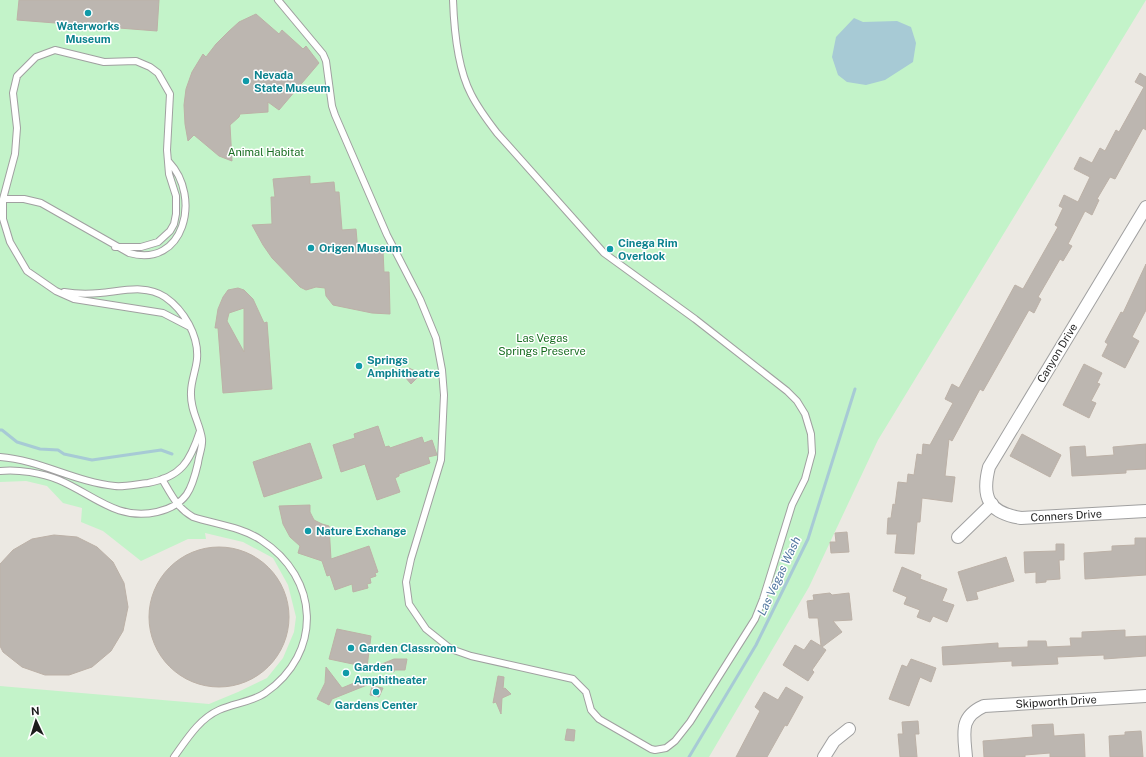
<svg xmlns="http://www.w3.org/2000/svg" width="1146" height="757" viewBox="0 0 1146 757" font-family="'Public Sans',sans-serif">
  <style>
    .park { fill: #c3f3c9 }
    .water { fill: #a7cad5 }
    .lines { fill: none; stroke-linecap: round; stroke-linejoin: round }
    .stream { stroke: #a7cad5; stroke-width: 3 }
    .building { fill: #bcb6b0; stroke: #bcb1a7; fill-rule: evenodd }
    .service-casing { stroke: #a0a0a0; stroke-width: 8 }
    .minor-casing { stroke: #a0a0a0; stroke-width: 14 }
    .service { stroke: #fff; stroke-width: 6 }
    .minor { stroke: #fff; stroke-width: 12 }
    .culture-dot { fill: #0f9aa8; stroke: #fff; stroke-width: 1.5 }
    .labels { text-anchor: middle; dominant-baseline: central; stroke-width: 3; stroke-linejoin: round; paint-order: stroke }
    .culture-label { font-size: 11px; font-weight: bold; fill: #0d838f; stroke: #fff; text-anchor: start }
    .park-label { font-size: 11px; fill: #176d20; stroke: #fff }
    .street-label { font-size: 11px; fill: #1c1c1c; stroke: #fff }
    .water-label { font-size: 12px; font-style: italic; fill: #5378a1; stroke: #fff }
  </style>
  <rect width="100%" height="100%" fill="#ece9e3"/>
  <path class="park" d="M0,0h1146l-268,440 -69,147 -100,170h-709v-71l209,18 29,-12 29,-14 16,-20 11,-26 2,-15 -8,-32 -15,-27 -30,-16 -38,-9 1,6h-18l-47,22 -38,-30 -22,-9 1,-14 -19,-5 -16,-17 -21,-5 -26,1z"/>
  <path class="water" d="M854,18l9,4 34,-1 14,6 5,16 -3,19 -28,18 -19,5 -19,-3 -9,-7 -6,-18 4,-20z"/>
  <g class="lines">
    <path class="stream" d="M0,430h2l15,12 23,7 18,1 6,4 28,6 69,-10 11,4
      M689,757l67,-112 52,-106 47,-150"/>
  </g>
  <path class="building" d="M19,0h140l-2,31 -140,-11z
    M256,14l23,20 3,-4 21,19 3,-3 13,17 -40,47 -11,-8v10l-28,2 -1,3 -9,8 2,36 -13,-5 -25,-21 -6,6 -3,-17 -1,-19 2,-16 6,-17 11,-18 3,3 10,-13 12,-12 11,-10z
    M1140,73l6,4v53l-3,-2 -28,51 -5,-2 -13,22 2,1 -7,15 -7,-4 -17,33 4,2 -9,15 -3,-2 -22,38 3,2 -7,14 -5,-3 -46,81 -3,-2 -28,52 -3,-2 -4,37 10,1 -3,25 -30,-4 -2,24h-3l-3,32 -19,-1 2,-19h-10l1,-16h3l2,-14 2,1 3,-23 9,1 1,-9 6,1 3,-21 5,1 1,-11 7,1 23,-42 -8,-4 7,-15 7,4 56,-103 8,4 35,-62 -3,-2 8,-17 -4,-2 5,-11 14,7 12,-25 -16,-8 6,-12 12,6 8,-15 5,3 11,-21 3,2 25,-45 -9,-5z
    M310,176v8l24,-2 1,10h4l3,38 14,-1 2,23 25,-2 1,22h5l1,42 -18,-1 -39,-8 -7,-9 -1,-8 -9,-1 -10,3 -6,-3 -28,-29 -9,-13 -11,-20 20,-1 -1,-27h4l-2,-18z
    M1146,264v46l-14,27 7,4 -14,27 -23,-12 6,-12 -3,-2 16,-30 2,1z
    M238,288l6,2 9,9 11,24 3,-1 5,67 -49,4 -5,-65h-3l3,-19 5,-12 5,-7zM244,308v44l-17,-31 2,-8z
    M1084,364l18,9 -5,10 3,1 -9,17 5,2 -7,15 -26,-13z
    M409,368l8,4 2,4 -8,8 -6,-7 1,-6z
    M378,426l7,21 4,-1 1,2 32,-11 2,6 8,-3 5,15 -9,2 2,6 -31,11v2l-4,2 5,14 -23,8 -12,-36 -24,8 -8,-27 22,-7 -1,-4z
    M1022,434l39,21 -11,22 -40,-21z
    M310,443l12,35 -58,19 -11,-35z
    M1146,444v25l-20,1v3l-54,3 -2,-29 15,-1 1,11 28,-2 -1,-8z
    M310,505v7l4,8 8,4 7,2 2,33 38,-13 9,26 -3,1 1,3 -6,2 1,5 -4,1 1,4 -15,4 -1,-8 -17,6 -5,-15 -3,1 -5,-15 -24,-8 2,-7 -10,-9 -7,-13 -4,-18z
    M847,532l2,20 -18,1 -1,-11h6l-1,-9z
    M54,535l23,2 20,10 16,15 11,21 4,24 -5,24 -12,20 -19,16 -23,8h-24l-23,-8 -19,-15 -3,-6v-82l13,-14 19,-11z
    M1135,538h11v37l-61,4 -1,-26 28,-2v-5l23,-1z
    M1056,544h8v16h-5l1,19 -14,1v2l-10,1v-11l-11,1 -1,-21 32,-1z
    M149 617a70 70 0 1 1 140 0a70 70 0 1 1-140 0Z
    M1006,557l8,24 -38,11 2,7 -11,2 -9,-29z
    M902,567l19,8 -1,4 27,10 -5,12 12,4 -7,17 -14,-6 -3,6 -13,-5 3,-7 -16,-6 3,-7 -14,-6z
    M830,593l2,2 17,-2 3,27 -19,1 9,11 -20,15 4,3 -14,20 2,2 -6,9 -25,-16 12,-20 9,5 7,-10 10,6 -3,-28h-9l-2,-17 7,-1 -1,-5z
    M337,629l34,7 -4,31 -38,-8z
    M1125,630v7l21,-1v20l-42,3v-4l-47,2 1,7 -46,2v-5l-69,4 -1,-18 56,-4v5l30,-1v-6h18l1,6 24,-1 -1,-8h12v-6z
    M394,659h13l-2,11h-11v2l-22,-4z
    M911,659l25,9 -5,14 -11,-5 -11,29 -20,-7 13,-34 5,2z
    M326,667l16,21 12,-5 13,2 -35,14 -3,6 -12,-6 8,-16z
    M498,676l6,1 -1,12 2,-1 6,6 -9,4 -1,16 -5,-12 -3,1z
    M372,686l11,2 -4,9 -9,-2z
    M786,687l17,10 -16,29 -2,-1 -18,32h-31l24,-46 -5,-4 9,-15 14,8z
    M918,721l1,13h-4l2,23h-17l-2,-23h5l-1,-12z
    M1053,724l1,12 30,-2 1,23h-35v-4l-25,2v2h-41l-1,-16 50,-4 -1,-12z
    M567,729l8,1 -1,11 -9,-1z
    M1141,731l2,26h-33l-1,-21 16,-1v-3z"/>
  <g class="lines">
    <g class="service-casing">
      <path id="service" d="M278,0l45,54 3,7 6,45 3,9 52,120 33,64 16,39 6,32 2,25 -3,65 -30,99 -5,23 3,22 17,25 25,20 20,7 102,23 13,13 5,18 8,9 52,30 4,1 11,-2 9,-7 15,-19 65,-103 8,-20 29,-94 13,-26 7,-26 -1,-19 -6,-20 -8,-13 -10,-10 -92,-72 -91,-66 -107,-120c-10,-13 -19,-25 -26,-39 -13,-25 -17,-66 -18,-94
        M3,199h21l17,4 88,50c55,16 73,-56 40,-91
        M115,247h26l17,-5 12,-11 4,-7 2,-10v-18l-7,-22 -2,-24 3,-56 -12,-21 -8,-6 -14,-6 -32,1 -49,-12 -19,7 -19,19 -4,17 4,35 -2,26 -12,45v20l7,23 17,29 29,20 18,8 89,14 27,14
        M0,457c40,3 75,25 115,29 10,1 22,-2 33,-3 33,-6 42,-21 52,-52
        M0,471c18,-2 42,2 59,9 35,15 58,41 98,32 30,-7 35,-23 41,-49 1,-8 5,-17 4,-24 -2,-16 -12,-28 -11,-47 0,-11 5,-22 6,-33 2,-23 -13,-49 -32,-62 -19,-13 -43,-6 -65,-4 -12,1 -24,1 -36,-1
        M162,479c9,15 15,29 31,38 21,7 49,10 68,23 59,38 62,113 4,153 -13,9 -31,10 -46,17 -20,9 -32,29 -45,47"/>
    </g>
    <g class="minor-casing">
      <g id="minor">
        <path id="s1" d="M1146,207l-157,260c-8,31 0,46 32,51l125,-7"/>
        <path d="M958,537l34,-33"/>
        <path d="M824,757l10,-16 15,-12"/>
        <path id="s2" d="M966,757c-2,-24 -7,-40 18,-51l162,-10"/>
      </g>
    </g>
    <use href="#service" class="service"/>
    <use href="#minor" class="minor"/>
  </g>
  <g class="culture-dot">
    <circle cx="88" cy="13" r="4"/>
    <circle cx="246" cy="81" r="4"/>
    <circle cx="311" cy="248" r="4"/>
    <circle cx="610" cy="249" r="4"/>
    <circle cx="359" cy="366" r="4"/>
    <circle cx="308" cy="531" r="4"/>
    <circle cx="351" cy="648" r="4"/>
    <circle cx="346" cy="673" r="4"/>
    <circle cx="376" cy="692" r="4"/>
  </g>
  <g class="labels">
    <g class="culture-label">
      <text x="88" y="26" text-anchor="middle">Waterworks<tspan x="88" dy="13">Museum</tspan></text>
      <text x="254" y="75">Nevada<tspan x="254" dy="13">State Museum</tspan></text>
      <text x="618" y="243">Cinega Rim<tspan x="618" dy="13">Overlook</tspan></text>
      <text x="319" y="248">Origen Museum</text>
      <text x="367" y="360">Springs<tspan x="367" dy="13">Amphitheatre</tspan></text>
      <text x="316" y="531">Nature Exchange</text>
      <text x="359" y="648">Garden Classroom</text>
      <text x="354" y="667">Garden<tspan x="354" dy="13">Amphitheater</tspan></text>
      <text x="376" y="705" text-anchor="middle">Gardens Center</text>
    </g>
    <g class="park-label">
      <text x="266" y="152">Animal Habitat</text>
      <text x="542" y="338">Las Vegas<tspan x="542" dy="13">Springs Preserve</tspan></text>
    </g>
    <g class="street-label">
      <text transform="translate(1057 353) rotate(-59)">Canyon Drive</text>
      <text stroke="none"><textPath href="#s1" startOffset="421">Conners Drive</textPath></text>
      <text stroke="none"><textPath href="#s2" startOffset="132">Skipworth Drive</textPath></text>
    </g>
    <g class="water-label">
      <text transform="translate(779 576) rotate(-65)">Las Vegas Wash</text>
    </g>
  </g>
  <g transform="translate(36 721) rotate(356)" stroke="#ffffff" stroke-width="3" paint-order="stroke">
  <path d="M0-3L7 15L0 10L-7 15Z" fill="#1c1c1c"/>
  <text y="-6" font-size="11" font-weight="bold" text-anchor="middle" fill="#1c1c1c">N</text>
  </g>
</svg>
